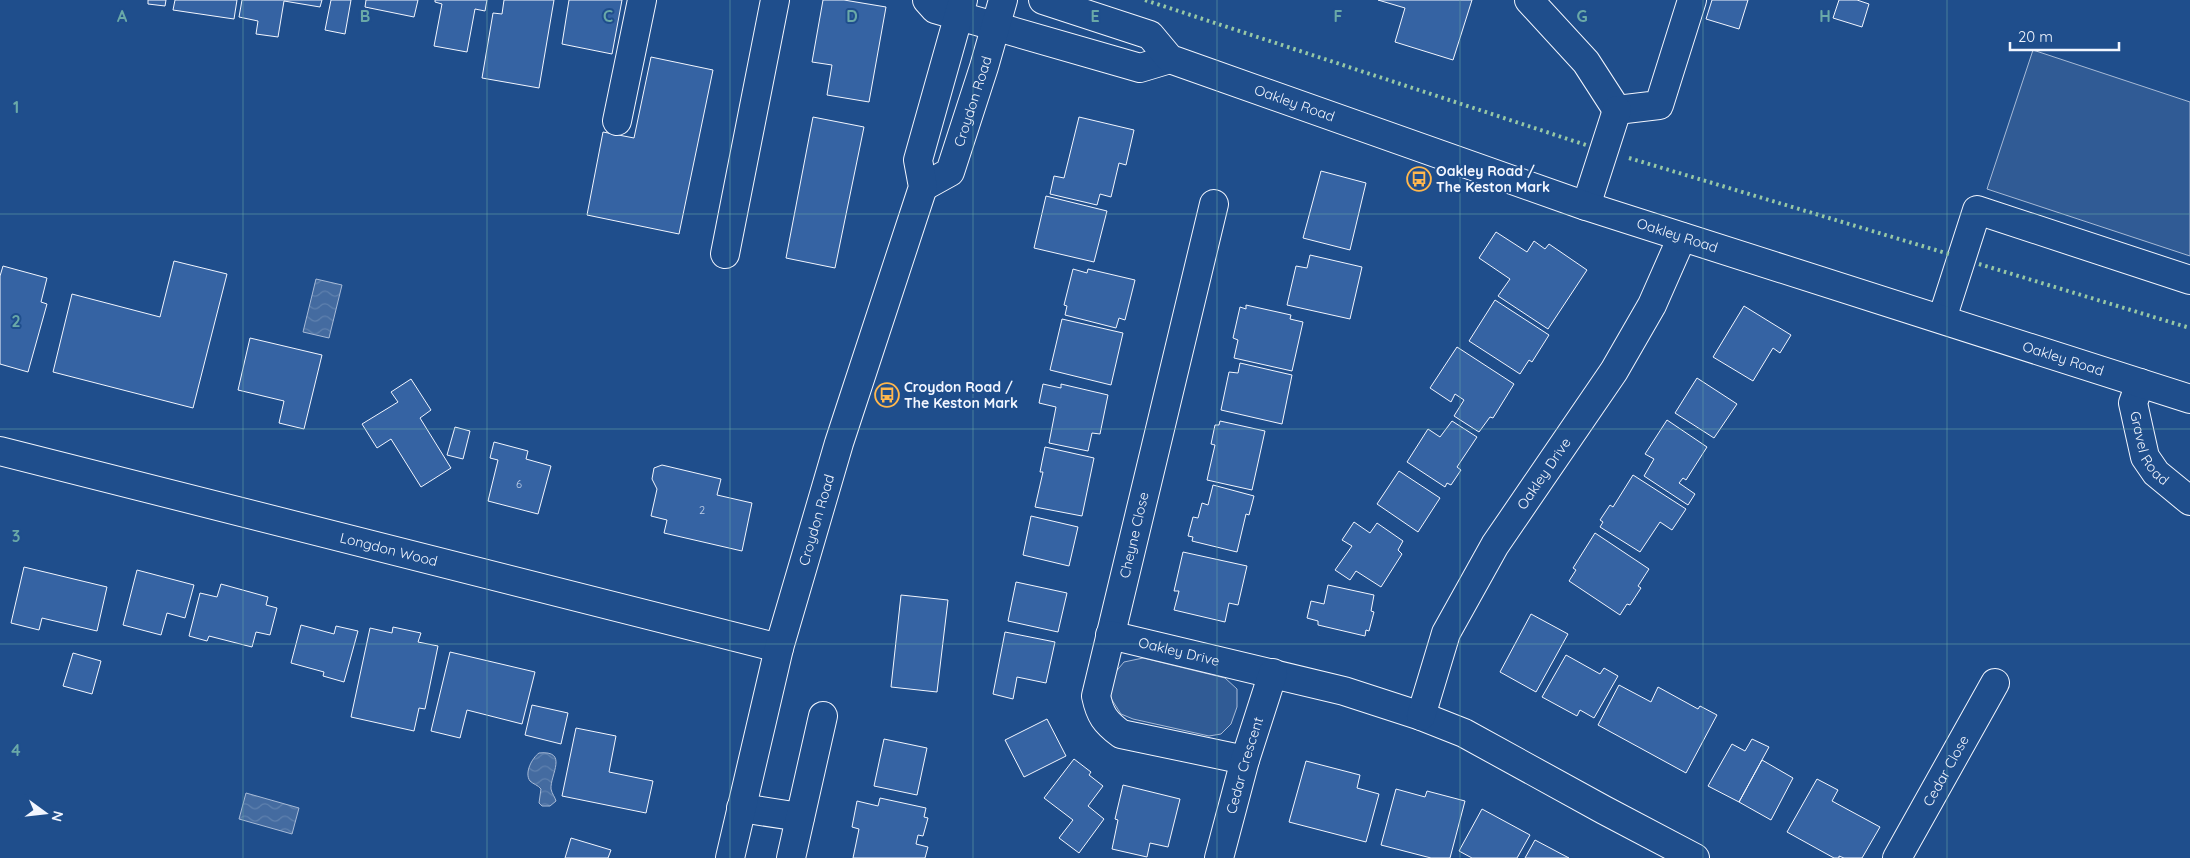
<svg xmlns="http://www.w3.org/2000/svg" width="2190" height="858" viewBox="0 0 2190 858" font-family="Quicksand,sans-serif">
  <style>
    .built { fill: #305b95; stroke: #a8bbd7 }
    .water { fill: url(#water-waves); stroke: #a8bbd7 }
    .building { fill: #3563a3; stroke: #f2f6ff }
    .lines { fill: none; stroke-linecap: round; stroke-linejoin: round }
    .minor-casing { stroke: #f2f6ff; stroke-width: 30 }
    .major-casing { stroke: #f2f6ff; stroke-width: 30 }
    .highway-casing { stroke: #f2f6ff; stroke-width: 30 }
    .minor { stroke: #1f4e8c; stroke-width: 28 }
    .major { stroke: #1f4e8c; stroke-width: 28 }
    .highway { stroke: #1f4e8c; stroke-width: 28 }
    .hedge { stroke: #97c8a6; stroke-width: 4; stroke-dasharray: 2.5 4; stroke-linecap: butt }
    .grid { fill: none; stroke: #6aa9a8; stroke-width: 1; stroke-opacity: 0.55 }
    .labels { text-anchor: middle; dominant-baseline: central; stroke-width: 4; stroke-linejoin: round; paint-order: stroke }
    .number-label { font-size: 11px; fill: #c3d1e8 }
    .street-label { font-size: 14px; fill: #f2f6ff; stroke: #1f4e8c }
    .poi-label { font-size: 14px; font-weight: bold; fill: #f2f6ff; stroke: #1f4e8c; text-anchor: start }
    .grid-label { font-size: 16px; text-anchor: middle; font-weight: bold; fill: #6aa9a8; stroke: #1f4e8c; stroke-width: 4; stroke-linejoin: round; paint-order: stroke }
  </style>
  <defs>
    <pattern id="water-waves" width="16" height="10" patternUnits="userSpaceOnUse" patternTransform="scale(1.25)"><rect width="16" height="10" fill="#446ba0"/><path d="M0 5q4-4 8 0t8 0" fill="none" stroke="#5f81ae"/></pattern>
  </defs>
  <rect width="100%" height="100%" fill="#1f4e8c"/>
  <path class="built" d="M2033,50l157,52v154l-203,-67z
    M1143,658l82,20 12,11v18l-6,17 -10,10 -12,2 -76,-17 -12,-5 -9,-14 -3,-11 5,-15 10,-12z"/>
  <path class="water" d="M316,279l26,6 -13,53 -26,-6z
    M539,753c30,-3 11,22 12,36 1,5 4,8 5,12l-6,5h-8l-3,-3 2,-14c-3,-4 -8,-5 -11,-8 -6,-8 2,-23 9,-28z
    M246,793l53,15 -7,26 -53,-15z"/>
  <path class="building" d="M148,0h18l-1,6 -17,-2z
    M175,0h62l-3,19 -61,-9z
    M242,0h80l-2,7 -36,-6 -6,36 -22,-3 2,-13 -19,-4z
    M331,0h20l-6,34 -20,-4z
    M366,0h52l-4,17 -49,-10z
    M435,0h52l-2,11 -10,-2 -8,43 -33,-6 8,-42 -7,-2z
    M504,0h50l-15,88 -57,-10 11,-65 9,1z
    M569,0h53l-10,54 -50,-10z
    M823,0h21l42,7 -17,95 -42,-7 5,-30 -20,-3z
    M1378,0h94l-19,60 -58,-18 10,-34z
    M1712,0h36l-9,29 -33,-10z
    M1839,0h18l12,4 -7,23 -29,-9z
    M651,57l62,13 -34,164 -92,-19 16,-83 31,6z
    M813,117l51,10 -29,141 -49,-10z
    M1079,117l55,13 -8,35 -7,-2 -8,34 -11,-3 -3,11 -47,-11 4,-18 10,2z
    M1321,171l45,12 -16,67 -47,-12z
    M1046,196l61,15 -13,51 -60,-14z
    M1496,232l31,20 7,-11 11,8 4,-5 38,26 -39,59 -50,-33 12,-17 -31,-21z
    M1310,255l52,12 -12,52 -63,-14 9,-39 11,2z
    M174,261l53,13 -34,134 -140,-36 19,-78 88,23z
    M3,266l44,12 -6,24 6,2 -19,68 -28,-8v-88z
    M1073,269l14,4 1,-4 47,11 -10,40 -6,-2 -3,10 -51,-13 2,-9 -3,-1z
    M1495,300l54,35 -17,27 -3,-2 -9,14 -51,-33z
    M1246,305l45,10 -1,4 13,3 -11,49 -58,-13 4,-18 -5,-2 7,-31 6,2z
    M1744,306l47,29 -11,18 -7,-5 -20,33 -40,-24z
    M1062,319l61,14 -12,52 -61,-15z
    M250,338l72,17 -18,74 -25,-6 5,-22 -46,-11z
    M1457,347l57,37 -21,34 -3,-1 -11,15 -25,-16 10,-16 -9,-6 -4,8 -21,-14z
    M1240,363l52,12 -10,49 -61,-14 8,-38 9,1z
    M1697,378l40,26 -23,34 -39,-25z
    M411,379l20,31 -11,8 31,50 -30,19 -30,-48 -14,9 -15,-24 36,-22 -7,-10z
    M1043,384l18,4v-4l47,11 -8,39 -8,-1 -4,18 -39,-8 7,-36 -17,-4z
    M1667,420l40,27 -21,33 -3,-2 -4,5 16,11 -7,11 -44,-29 10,-17 -9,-5z
    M1220,421l45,10 -13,59 -45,-10 8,-35 -4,-1 4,-19h4z
    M1452,421l25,16 -20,30 4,3 -10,15 -4,-2 -2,4 -38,-25 21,-33 12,8z
    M455,427l15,4 -7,28 -16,-4z
    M494,442l34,9 -2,8 25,7 -13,48 -50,-13 10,-41 -8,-2z
    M1045,447l49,11 -12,58 -47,-9 8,-35h-3z
    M662,465l59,14 -4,16 35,8 -10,48 -78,-18 3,-13 -16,-4 6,-27 -5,-10 2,-11z
    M1399,471l41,27 -22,34 -41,-28z
    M1633,475l53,34 -14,21 -12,-8 -20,30 -40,-25 3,-5 -3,-2 10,-15 3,2z
    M1213,485l41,11 -5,19 -3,-1 -9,38 -45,-11 1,-4 -5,-1 5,-19 5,1 4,-15 6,2z
    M1031,516l47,11 -9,39 -46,-11z
    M1354,522l16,11 7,-10 26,18 -5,9 4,4 -21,33 -25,-16 -6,9 -15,-10 17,-24 -10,-6z
    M1595,533l54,36 -11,17 3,2 -11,17 -3,-1 -7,11 -51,-34 7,-11 -3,-2z
    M1183,552l64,14 -9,39 -9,-2 -4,19 -51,-12 5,-19h-5z
    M24,567l83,20 -10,44 -55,-13 -3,12 -28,-7z
    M137,570l57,15 -9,33 -18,-5 -6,22 -38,-10z
    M1016,582l51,11 -9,39 -50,-11z
    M221,584l47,13 -2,8 11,3 -7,27 -14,-3 -4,15 -43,-11 -2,5 -18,-5 11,-43 17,4z
    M1328,585l46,10 -3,16 3,1 -5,19 -3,-1 -1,6 -47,-11v-4l-11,-3 4,-17 13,3z
    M901,595l47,5 -11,92 -46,-5z
    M1531,614l37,20 -32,58 -36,-20z
    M301,625l33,9 2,-8 22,5 -14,51 -21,-6 1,-4 -33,-9z
    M393,627l28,6 -3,9 20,4 -13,63 -6,-1 -5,23 -63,-14 19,-89 22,5z
    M1005,632l50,10 -9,41 -29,-6 -4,22 -20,-5z
    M450,652l85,20 -13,52 -55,-14 -7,28 -29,-7z
    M73,653l28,8 -9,33 -29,-8z
    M1566,655l34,19 4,-6 14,8 -24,42 -14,-8 -3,6 -35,-19z
    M1619,685l32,17 7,-15 40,22 2,-3 17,9 -31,58 -88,-48z
    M532,705l36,8 -7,31 -36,-9z
    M1047,719l19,37 -42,21 -19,-37z
    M576,728l40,8 -7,36 44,9 -7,32 -84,-17z
    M884,739l43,9 -10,47 -43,-9z
    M1752,739l17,8 -30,55 -31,-16 24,-42 13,7z
    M1074,759l17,13 -2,3 14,11 -15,20 16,13 -25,34 -20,-15 14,-18 -29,-22z
    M1762,760l31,18 -22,42 -32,-18z
    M1306,761l54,14 -3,13 22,6 -13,48 -77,-20z
    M1817,779l21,11 -6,11 48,26 -18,31h-18l-5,-2v2h-5l-47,-26z
    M1123,785l57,14 -12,48 -18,-4 -3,14 -35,-8 6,-29 -3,-1z
    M1396,789l29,8 2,-6 38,10 -15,57h-19l-50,-13z
    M880,798l46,10 -2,9 4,1 -5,18 -5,-1 -2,9 12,3 -3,11h-72l6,-29 -7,-2 5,-26 21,5z
    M1482,809l48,26 -13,23h-45l-13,-7z
    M571,838l40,12 -3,8h-43z
    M1535,840l34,18h-44z"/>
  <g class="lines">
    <g class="minor-casing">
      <g id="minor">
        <path d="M1529,0l57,62 31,48 42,-5 33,-105"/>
        <path d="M617,121l25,-121"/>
        <path d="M1214,204l-118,492c4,19 9,26 25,38l124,26"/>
        <path d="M1586,206l31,-96"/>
        <path d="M725,254l50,-254"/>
        <path d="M1942,319l35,-109 213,70"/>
        <path id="s1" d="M2140,383l-7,20 12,54 11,16 34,28"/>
        <path id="s2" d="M0,451l779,197"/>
        <path id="s3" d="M1110,635l234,56 77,25 43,17 140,77 91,48"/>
        <path id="s4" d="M1421,716l25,-83 49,-88 119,-174 38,-66 30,-68"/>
        <path d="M741,808l59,9"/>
        <path d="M791,858l32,-142"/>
        <path id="s5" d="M1219,858l26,-98 28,-87"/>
        <path id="s6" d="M1897,858l98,-175"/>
      </g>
    </g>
    <g class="major-casing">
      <g id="major">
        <path d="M927,0l8,9 205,59 30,-9"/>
        <path id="s7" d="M1043,0l107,35 20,24 416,147 604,193"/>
      </g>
    </g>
    <g class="highway-casing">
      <g id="highway">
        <path id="s8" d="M923,187l27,-15 34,-105 19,-67"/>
        <path id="s9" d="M730,858l49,-210 60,-205 84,-256 -5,-27 45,-160"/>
      </g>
    </g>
    <use href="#minor" class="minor"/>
    <use href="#major" class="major"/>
    <use href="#highway" class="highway"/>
    <path class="hedge" d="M1145,0l441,145
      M1629,158l320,96
      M1979,264l211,64"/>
  </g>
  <path class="grid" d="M243,0v858M487,0v858M730,0v858M973,0v858M1217,0v858M1460,0v858M1703,0v858M1947,0v858M0,214h2190M0,429h2190M0,644h2190"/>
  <defs>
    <g id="bus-ring" transform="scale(1.25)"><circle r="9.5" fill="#1f4e8c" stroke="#ffb74d" stroke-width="1.5"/><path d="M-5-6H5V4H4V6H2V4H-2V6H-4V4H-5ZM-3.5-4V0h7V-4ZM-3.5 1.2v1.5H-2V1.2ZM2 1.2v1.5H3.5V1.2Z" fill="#ffb74d"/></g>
  </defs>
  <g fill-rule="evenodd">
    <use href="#bus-ring" x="1419" y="179"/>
    <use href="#bus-ring" x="887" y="395"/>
  </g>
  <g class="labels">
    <g class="number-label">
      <text x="519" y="484">6</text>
      <text x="702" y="510">2</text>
    </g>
    <g class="street-label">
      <text stroke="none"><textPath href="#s8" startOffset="105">Croydon Road</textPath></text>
      <text stroke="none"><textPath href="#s7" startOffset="276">Oakley Road</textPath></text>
      <text stroke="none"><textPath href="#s7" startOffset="681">Oakley Road</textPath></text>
      <text stroke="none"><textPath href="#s7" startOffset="1086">Oakley Road</textPath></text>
      <text stroke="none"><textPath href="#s1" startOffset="70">Gravel Road</textPath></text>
      <text stroke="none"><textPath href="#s4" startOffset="274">Oakley Drive</textPath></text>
      <text stroke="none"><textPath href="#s9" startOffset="349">Croydon Road</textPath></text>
      <text transform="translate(1134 535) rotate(-77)">Cheyne Close</text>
      <text stroke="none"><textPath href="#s2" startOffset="401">Longdon Wood</textPath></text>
      <text stroke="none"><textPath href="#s3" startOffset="71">Oakley Drive</textPath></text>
      <text stroke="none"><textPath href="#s5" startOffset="96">Cedar Crescent</textPath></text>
      <text stroke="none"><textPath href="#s6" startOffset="100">Cedar Close</textPath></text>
    </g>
    <g class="poi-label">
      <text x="1436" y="171">Oakley Road /<tspan x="1436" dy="16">The Keston Mark</tspan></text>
      <text x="904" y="387">Croydon Road /<tspan x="904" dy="16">The Keston Mark</tspan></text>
    </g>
  </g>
  <g class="grid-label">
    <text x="122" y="22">A</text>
    <text x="365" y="22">B</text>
    <text x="608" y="22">C</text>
    <text x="852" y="22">D</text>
    <text x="1095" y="22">E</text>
    <text x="1338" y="22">F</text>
    <text x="1582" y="22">G</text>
    <text x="1825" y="22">H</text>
    <text x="16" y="113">1</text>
    <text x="16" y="327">2</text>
    <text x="16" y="542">3</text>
    <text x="16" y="756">4</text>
  </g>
  <g transform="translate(45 813) rotate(105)" stroke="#1f4e8c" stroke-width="4" paint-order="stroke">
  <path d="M0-4L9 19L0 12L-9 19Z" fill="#f2f6ff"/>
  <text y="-8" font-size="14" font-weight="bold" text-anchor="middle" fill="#f2f6ff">N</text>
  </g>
  <path d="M2010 42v8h109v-8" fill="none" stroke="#f2f6ff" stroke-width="2.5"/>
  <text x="2018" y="42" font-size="15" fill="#f2f6ff" stroke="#1f4e8c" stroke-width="4" paint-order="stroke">20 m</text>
</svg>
